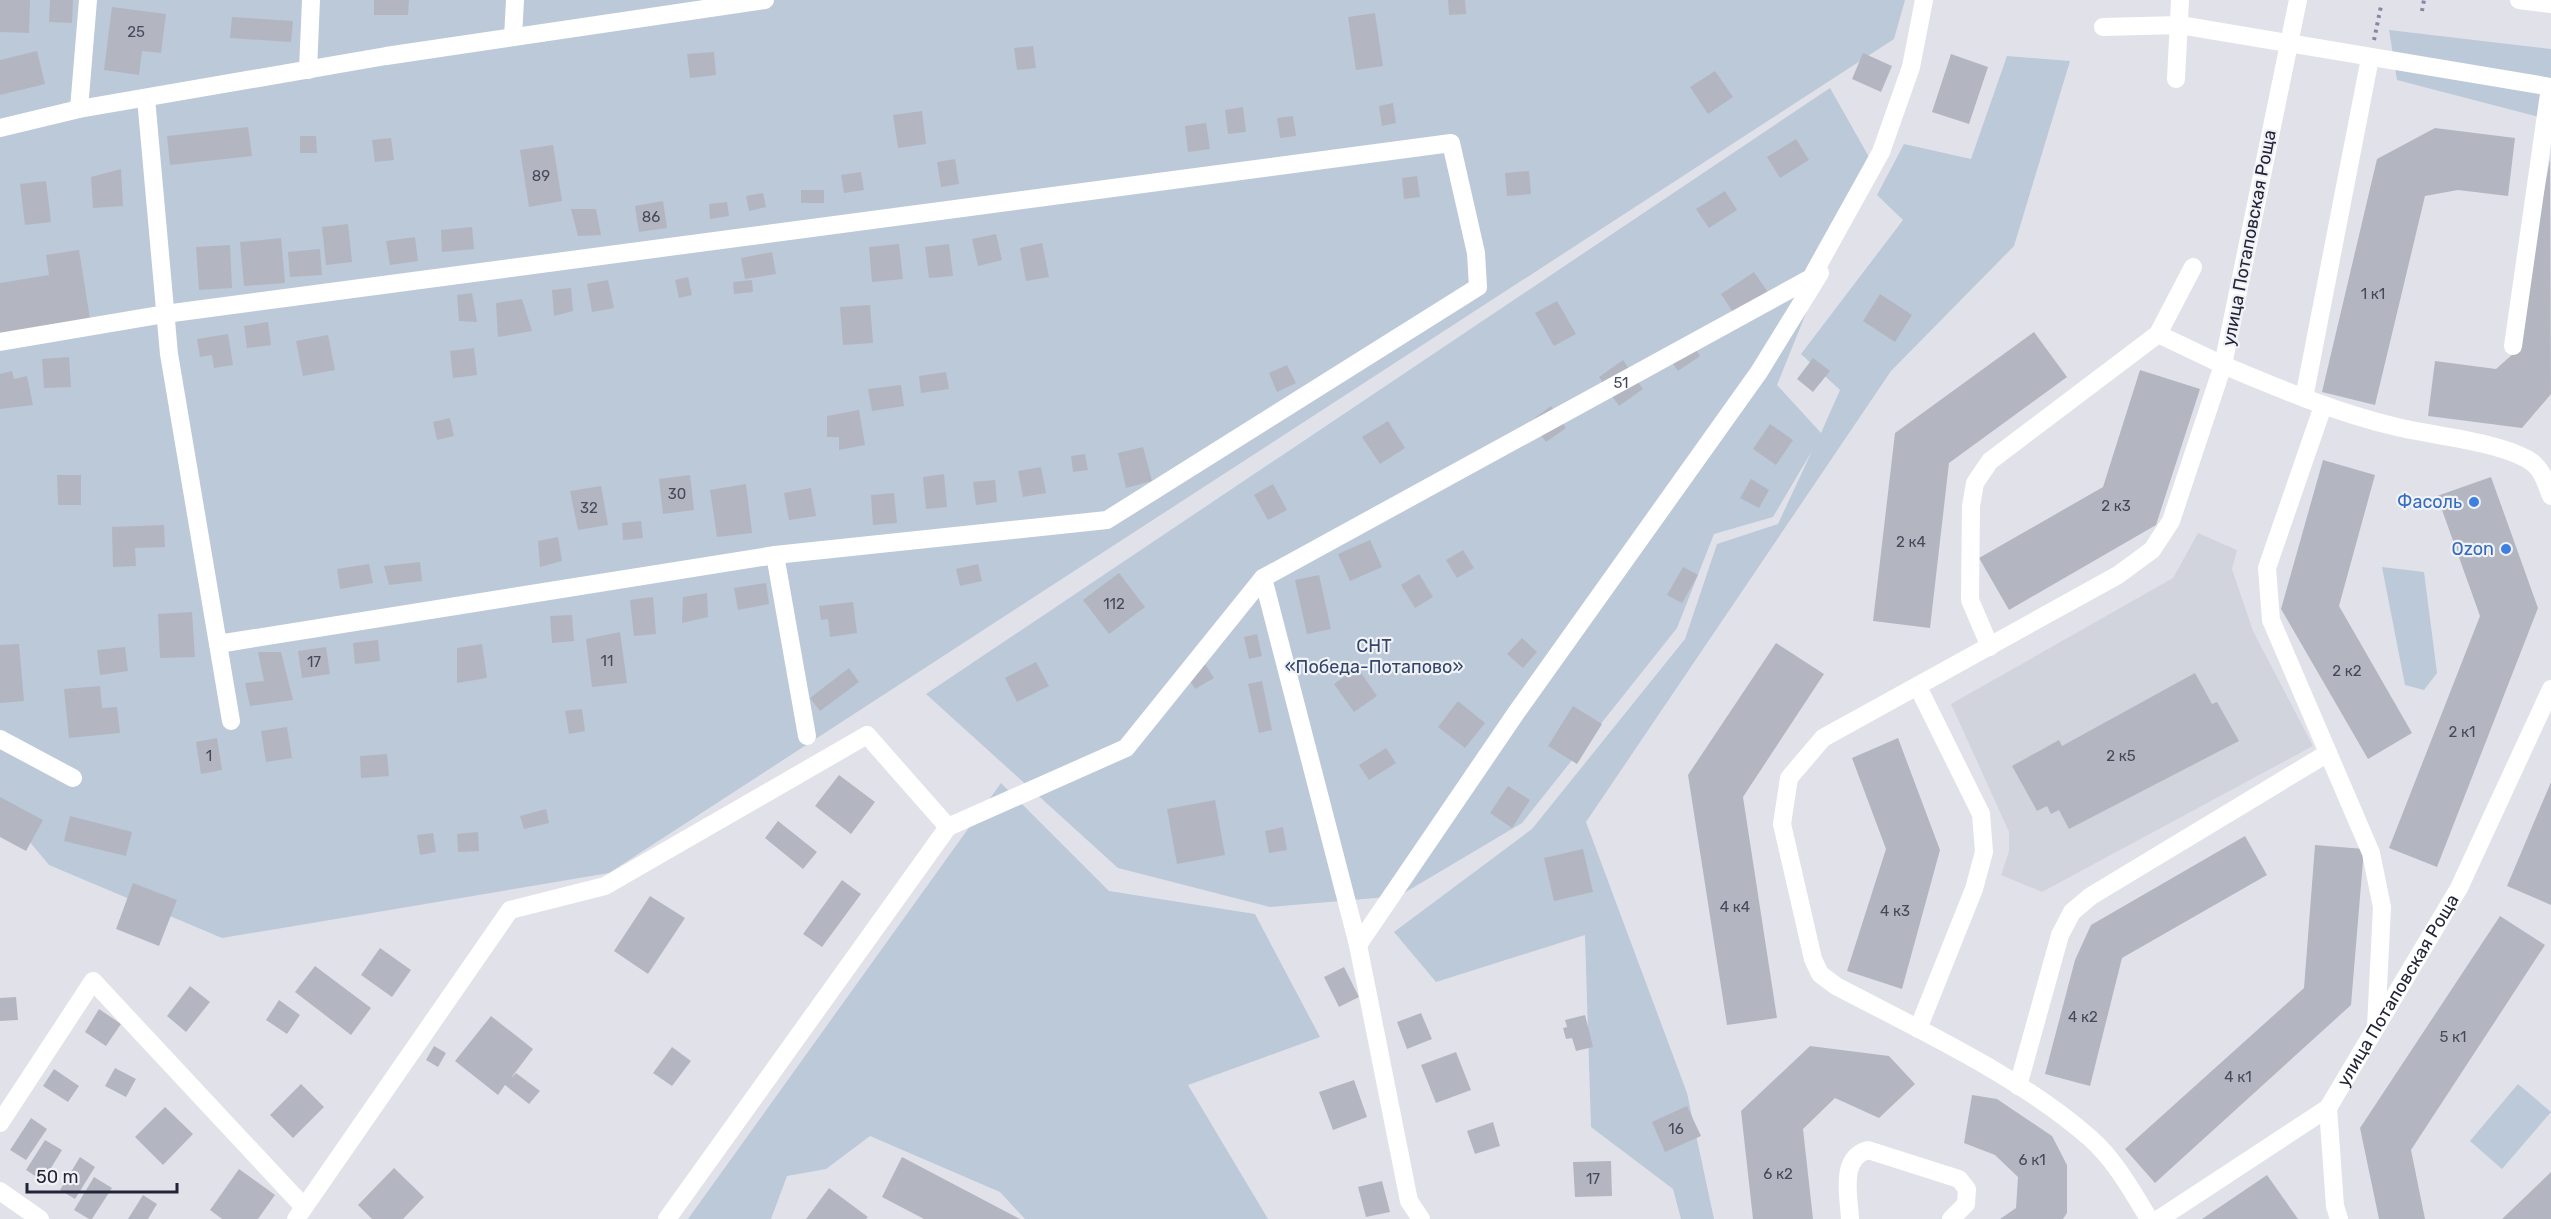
<svg xmlns="http://www.w3.org/2000/svg" width="2551" height="1219" viewBox="0 0 2551 1219" font-family="Rubik,sans-serif">
  <style>
    .built { fill: #d2d4dd }
    .green { fill: #bcc9d8 }
    .building { fill: #b3b6c1 }
    .lines { fill: none; stroke-linecap: round; stroke-linejoin: round }
    .path { stroke: #8587a9; stroke-width: 4; stroke-dasharray: 3 4.5; stroke-linecap: butt }
    .minor { stroke: #fff; stroke-width: 18 }
    .shop-dot { fill: #3f7fe0; stroke: #f1f2f6; stroke-width: 2 }
    .labels { text-anchor: middle; dominant-baseline: central; stroke-width: 4.5; stroke-linejoin: round; paint-order: stroke }
    .number-label { font-size: 15px; fill: #47485a }
    .street-label { font-size: 18px; fill: #232438; stroke: #f1f2f6 }
    .shop-label { font-size: 18px; fill: #366cbe; stroke: #f1f2f6; text-anchor: end }
    .park-label { font-size: 18px; fill: #32466a; stroke: #f1f2f6 }
  </style>
  <rect width="100%" height="100%" fill="#e1e2e9"/>
  <path class="built" d="M2198,533l39,17 -5,19 21,62 60,115 -271,146 -41,-17 8,-24v-19l-58,-128 222,-126z"/>
  <path class="green" d="M0,0h1905l-11,39 -1285,834 -387,65 -173,-73 -49,-59z
    M2389,30l162,19v71l-154,-40z
    M2007,56l63,5 -56,185 -123,125 -305,451 101,271 27,126h-33l-8,-30 -82,-62 -6,-192 -149,47 -42,-50 138,-103 153,-190 32,-95 61,-20 34,-73 -39,66 -59,17 -37,94 -155,195 -123,73 -129,11 -152,-39 -192,-174 904,-606 39,69 -92,228 44,48 19,-43 -39,-36 102,-134 -26,-25 27,-51 67,15z
    M2382,567l42,5 13,101 -13,17 -19,-5z
    M1001,783l108,108 146,23 65,123 -132,48 80,134h-243l-25,-27 -130,-56 -44,33 -39,7 -16,43h-83z
    M2518,1084l33,28 -49,57 -32,-28z"/>
  <path class="building" d="M0,0h30l-1,33 -29,-1z
    M50,0h23l-1,23 -23,-1z
    M374,0h35l-1,15h-34z
    M1448,0h17l1,14 -17,1z
    M112,7l54,7 -5,39 -19,-2 -3,24 -35,-5z
    M1375,13l8,53 -27,4 -8,-53z
    M232,17l61,4 -2,21 -61,-4z
    M1033,46l3,22 -19,2 -3,-22z
    M37,51l8,33 -45,11v-35z
    M714,52l2,23 -26,3 -3,-24z
    M1863,53l29,13 -11,26 -29,-13z
    M1951,54l37,13 -19,57 -37,-12z
    M1715,71l18,26 -25,17 -18,-27z
    M1393,103l3,20 -14,3 -3,-20z
    M1243,107l3,25 -18,2 -3,-24z
    M922,111l4,33 -28,4 -5,-33z
    M1293,116l3,20 -16,2 -3,-20z
    M1206,123l4,26 -22,3 -3,-26z
    M248,127l4,29 -82,9 -3,-29z
    M2435,128l80,10 -7,58 -50,-6 -33,6 -50,209 -53,-13 55,-233z
    M300,136h16l1,17h-17z
    M391,138l3,22 -19,2 -3,-22z
    M1796,139l13,21 -29,18 -13,-21z
    M553,145l9,56 -33,6 -9,-57z
    M955,159l4,25 -18,3 -4,-25z
    M2550,159l1,235 -29,34 -94,-12 7,-55 61,8 18,-16z
    M121,169l2,37 -30,2 -2,-31z
    M1529,171l2,23 -24,2 -2,-23z
    M861,172l3,18 -20,3 -3,-18z
    M1417,176l3,21 -16,2 -2,-21z
    M46,181l5,41 -26,3 -5,-41z
    M801,190h23v13h-23z
    M1725,191l12,19 -28,18 -13,-19z
    M763,193l3,14 -17,4 -3,-15z
    M663,201l4,27 -28,4 -4,-26z
    M727,202l2,14 -19,3 -1,-15z
    M571,209h25l5,26 -23,1z
    M348,224l4,38 -26,3 -4,-38z
    M472,227l2,22 -32,3 -1,-22z
    M996,234l6,26 -24,6 -6,-27z
    M415,237l3,24 -28,4 -4,-24z
    M281,238l4,45 -41,3 -4,-44z
    M1042,243l7,34 -23,4 -6,-33z
    M899,244l4,35 -31,3 -3,-35z
    M949,244l4,32 -24,2 -4,-31z
    M230,245l2,43 -33,2 -3,-43z
    M320,249l2,26 -32,2 -2,-25z
    M79,250l12,75 -91,14v-56l49,-8 -3,-20z
    M772,252l4,22 -31,5 -4,-21z
    M1754,272l16,23 -33,23 -16,-24z
    M688,277l4,18 -13,3 -4,-18z
    M608,280l6,28 -22,4 -5,-28z
    M752,280l1,12 -19,2 -1,-12z
    M571,288l2,23 -19,5 -2,-26z
    M472,293l5,29 -18,-1 -2,-26z
    M1880,294l32,21 -17,27 -32,-21z
    M522,299l10,32 -34,6 -2,-34z
    M1557,301l19,33 -22,12 -19,-33z
    M870,305l3,38 -30,2 -3,-38z
    M268,322l3,23 -24,3 -3,-22z
    M2034,332l33,45 -118,86 -19,165 -57,-7 22,-188z
    M228,334l5,31 -19,3 -2,-13 -12,2 -3,-18z
    M328,335l7,35 -32,6 -7,-35z
    M1687,337l13,19 -22,15 -13,-19z
    M474,348l3,27 -24,3 -3,-27z
    M69,357l2,30 -27,1 -2,-29z
    M1813,358l17,13 -17,21 -16,-13z
    M1623,360l20,29 -24,17 -20,-29z
    M1287,365l9,18 -19,9 -8,-19z
    M2140,370l60,19 -44,136 -147,85 -30,-52 124,-71z
    M12,371l2,8 13,-3 6,29 -33,4v-35z
    M946,372l3,17 -28,4 -2,-17z
    M901,385l3,21 -32,5 -4,-22z
    M1551,406l15,22 -20,14 -15,-21z
    M859,410l6,35 -26,5v-13h-12v-21z
    M450,418l4,18 -17,4 -4,-18z
    M1388,421l17,27 -25,16 -18,-27z
    M1770,424l23,16 -17,25 -23,-16z
    M1143,447l9,34 -26,7 -8,-35z
    M1085,454l3,16 -15,2 -2,-16z
    M2323,460l52,15 -36,131 73,127 -44,26 -87,-150z
    M1041,467l5,26 -23,4 -5,-26z
    M944,474l3,33 -21,2 -3,-32z
    M57,475h24v30h-23z
    M690,475l4,35 -31,4 -4,-35z
    M2491,477l47,131 -101,259 -48,-19 91,-232 -43,-120z
    M1751,479l18,11 -10,18 -19,-10z
    M995,480l2,22 -21,3 -3,-23z
    M746,484l6,49 -35,4 -7,-47z
    M1273,484l14,26 -19,10 -14,-25z
    M601,486l7,39 -30,5 -8,-39z
    M811,488l5,28 -27,4 -5,-27z
    M894,493l3,30 -24,2 -2,-30z
    M641,521l2,17 -20,2 -1,-17z
    M164,525l1,22 -30,1 1,18 -23,1 -1,-40z
    M558,537l4,24 -22,6 -2,-26z
    M1370,540l12,27 -32,14 -12,-27z
    M1463,550l11,18 -17,10 -11,-18z
    M420,562l2,19 -33,4 -5,-19z
    M369,564l4,19 -33,6 -3,-20z
    M978,564l4,17 -22,5 -4,-17z
    M1683,567l15,8 -16,28 -15,-8z
    M1119,573l26,34 -36,27 -26,-34z
    M1419,574l14,23 -18,11 -14,-23z
    M1319,575l12,54 -24,5 -12,-54z
    M766,583l3,21 -31,6 -4,-22z
    M707,593l1,24 -26,6 1,-26z
    M653,597l3,37 -22,2 -4,-36z
    M853,602l4,31 -27,4 -2,-18 -7,1 -2,-14z
    M192,612l3,45 -35,1 -2,-44z
    M572,615l2,26 -22,2 -2,-27z
    M620,632l7,51 -35,4 -6,-48z
    M1257,634l5,22 -13,3 -5,-22z
    M1522,638l15,14 -14,16 -16,-14z
    M378,640l2,21 -25,3 -2,-21z
    M1776,643l48,31 -81,123 34,221 -50,7 -39,-250z
    M19,644l5,57 -24,2v-58z
    M482,644l5,34 -30,5v-35z
    M125,647l3,24 -28,4 -3,-25z
    M326,647l4,27 -28,4 -4,-27z
    M258,652h23l12,48 -43,6 -5,-23 19,-2z
    M1201,658l13,20 -19,11 -12,-20z
    M1036,662l13,24 -32,16 -12,-24z
    M1357,667l20,29 -23,16 -20,-28z
    M849,668l10,14 -39,29 -10,-13z
    M2195,673l17,31 5,-2 22,39 -170,88 -10,-19 -8,4 -4,-8 -10,5 -25,-45 47,-26 3,6z
    M1262,681l10,49 -13,3 -11,-49z
    M100,686l2,22 15,-1 3,26 -51,5 -5,-49z
    M1458,701l27,22 -20,25 -27,-21z
    M1573,706l29,18 -25,40 -29,-18z
    M582,709l3,22 -16,3 -4,-23z
    M287,727l5,31 -26,4 -5,-31z
    M217,738l5,32 -21,4 -5,-32z
    M1898,738l42,112 -38,139 -55,-18 39,-122 -34,-91z
    M1386,748l10,15 -27,17 -10,-15z
    M387,754l2,22 -28,2 -1,-22z
    M839,775l36,27 -24,32 -36,-28z
    M2551,782v123l-44,-19z
    M1508,786l22,14 -18,28 -22,-15z
    M0,797l43,23 -17,31 -26,-14z
    M1215,800l10,55 -48,9 -10,-55z
    M546,809l3,14 -25,6 -4,-13z
    M70,816l62,16 -6,24 -62,-15z
    M778,821l39,31 -14,17 -38,-31z
    M1283,827l4,23 -18,3 -4,-22z
    M478,832l1,19 -21,1 -1,-18z
    M433,833l3,19 -16,3 -3,-20z
    M2245,836l22,39 -145,83 -32,128 -45,-12 30,-114 16,-35z
    M2315,845l49,4 -13,156 -196,178 -30,-34 179,-161z
    M1583,849l10,43 -39,9 -10,-43z
    M842,880l19,14 -39,53 -19,-13z
    M133,883l44,17 -18,46 -43,-17z
    M650,896l35,22 -37,56 -34,-23z
    M2500,916l45,29 -134,205 14,69h-46l-19,-91z
    M380,948l31,22 -19,27 -31,-22z
    M315,966l56,42 -20,27 -56,-43z
    M1344,967l15,30 -20,10 -15,-30z
    M190,986l20,16 -24,30 -19,-16z
    M16,997l2,23 -18,1v-23z
    M279,1000l21,15 -13,19 -21,-14z
    M99,1009l22,15 -15,22 -21,-14z
    M1421,1013l11,26 -25,10 -10,-27z
    M1585,1015l8,32 -17,4 -4,-13 -6,1 -3,-11 4,-1 -2,-7z
    M491,1016l42,33 -22,29 5,-5 24,18 -11,13 -24,-19 -7,10 -43,-34z
    M434,1046l12,7 -8,14 -12,-7z
    M1810,1046l79,10 26,28 -36,34 -44,-20 -32,31 10,90h-60l-12,-108z
    M672,1047l19,14 -19,25 -19,-13z
    M1456,1052l15,38 -35,13 -15,-38z
    M115,1068l21,11 -10,18 -21,-11z
    M54,1069l25,17 -11,16 -25,-16z
    M1354,1080l13,37 -34,13 -14,-38z
    M301,1084l23,23 -31,31 -23,-23z
    M1972,1095l25,4 55,37 15,29v48l-4,6h-63l16,-11 2,-31 -23,-22 -31,-12z
    M1687,1106l14,30 -36,16 -13,-30z
    M165,1107l28,27 -30,31 -28,-28z
    M31,1118l16,11 -21,31 -16,-10z
    M1493,1122l7,24 -25,8 -8,-23z
    M45,1140l17,10 -19,31 -17,-11z
    M80,1157l15,10 -20,32 -15,-9z
    M902,1157l118,62h-96l-42,-22z
    M1611,1161l1,35 -37,1 -2,-35z
    M394,1168l30,29 -21,22h-31l-14,-14z
    M239,1169l36,26 -17,24h-36l-12,-9z
    M2551,1172v47h-49z
    M2267,1175l31,44h-96z
    M94,1177l18,11 -20,31h-3l-15,-9z
    M1382,1181l8,31 -24,5 -8,-30z
    M829,1188l39,29 -2,2h-60z
    M143,1195l14,9 -9,15h-20z"/>
  <g class="lines">
    <path class="path" d="M2422,11l2,-11
      M2374,40l7,-34"/>
    <g class="minor">
      <path d="M2298,0l-75,365c57,24 114,48 174,62 38,9 97,14 130,32 15,8 18,22 24,37"/>
      <path d="M2519,0l32,4"/>
      <path d="M2103,27l77,-2 371,62"/>
      <path d="M513,37l2,-37"/>
      <path d="M308,70l3,-70"/>
      <path d="M2176,79l4,-79"/>
      <path d="M146,98l23,256 62,367"/>
      <path d="M79,109l9,-109"/>
      <path d="M0,128l79,-19 307,-53 379,-56"/>
      <path d="M0,342l165,-28 1286,-171 25,110 2,34 -371,233 -332,35 -557,89"/>
      <path d="M2513,346l37,-259"/>
      <path d="M2304,398l66,-340"/>
      <path d="M2323,406l-56,162 4,52 100,233 11,54 -6,120"/>
      <path d="M775,555l32,181"/>
      <path d="M1263,578l95,367 51,256 12,18"/>
      <path d="M1990,647l-20,-47 1,-94 4,-23 15,-22 168,-127 35,-67"/>
      <path d="M0,739l73,39"/>
      <path d="M948,827l178,-79 137,-170 548,-300 70,-126 30,-85 13,-67"/>
      <path d="M1358,945l158,-232 243,-341 61,-99"/>
      <path d="M1918,1029l56,-140 10,-37 -3,-38 -63,-127"/>
      <path d="M2018,1086l42,-151 12,-23 19,-16 237,-143"/>
      <path d="M2328,1108l7,98 4,13"/>
      <path d="M0,1123l93,-142 211,226"/>
      <path d="M0,1191l40,28"/>
      <path d="M296,1219l214,-309 95,-24 262,-151 81,92 -281,392"/>
      <path d="M1850,1219c-1,-23 -11,-61 18,-69l91,29 8,10 -1,15 -15,15"/>
      <path d="M2149,1219c-17,-28 -34,-59 -59,-81 -69,-61 -172,-109 -254,-152l-16,-12 -7,-15 -31,-135 7,-46 34,-40 295,-163 34,-25 19,-29 52,-156 -65,-31"/>
      <path id="s1" d="M2159,1219l169,-111 131,-220 92,-199"/>
    </g>
  </g>
  <g class="shop-dot">
    <circle cx="2474" cy="502" r="6"/>
    <circle cx="2506" cy="549" r="6"/>
  </g>
  <g class="labels">
    <g class="number-label">
      <text x="136" y="32">25</text>
      <text x="541" y="176">89</text>
      <text x="651" y="217">86</text>
      <text x="2373" y="294">1 к1</text>
      <text x="1621" y="383">51</text>
      <text x="677" y="494">30</text>
      <text x="2116" y="506">2 к3</text>
      <text x="589" y="508">32</text>
      <text x="1911" y="542">2 к4</text>
      <text x="1114" y="604">112</text>
      <text x="607" y="661">11</text>
      <text x="314" y="662">17</text>
      <text x="2347" y="671">2 к2</text>
      <text x="2462" y="732">2 к1</text>
      <text x="209" y="756">1</text>
      <text x="2121" y="756">2 к5</text>
      <text x="1735" y="907">4 к4</text>
      <text x="1895" y="911">4 к3</text>
      <text x="2083" y="1017">4 к2</text>
      <text x="2453" y="1037">5 к1</text>
      <text x="2238" y="1077">4 к1</text>
      <text x="1676" y="1129">16</text>
      <text x="2032" y="1160">6 к1</text>
      <text x="1778" y="1174">6 к2</text>
      <text x="1593" y="1179">17</text>
    </g>
    <g class="street-label">
      <text transform="translate(2249 238) rotate(-79)">улица Потаповская Роща</text>
      <text stroke="none"><textPath href="#s1" startOffset="339">улица Потаповская Роща</textPath></text>
    </g>
    <g class="shop-label">
      <text x="2462" y="502">Фасоль</text>
      <text x="2494" y="549">Ozon</text>
    </g>
    <g class="park-label">
      <text x="1374" y="646">СНТ<tspan x="1374" dy="21">«Победа-Потапово»</tspan></text>
    </g>
  </g>
  <path d="M27 1183v9h150v-9" fill="none" stroke="#232438" stroke-width="3"/>
  <text x="36" y="1183" font-size="18" fill="#232438" stroke="#f1f2f6" stroke-width="4.5" paint-order="stroke">50 m</text>
</svg>
